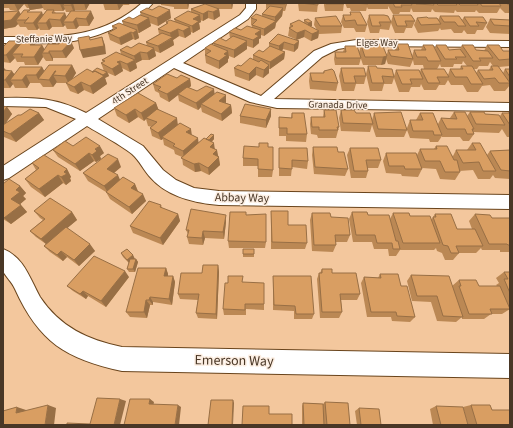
<svg xmlns="http://www.w3.org/2000/svg" width="513" height="428" viewBox="0 0 513 428" font-family="'Source Sans 3',sans-serif">
  <style>
    .lines { fill: none; stroke-linecap: round; stroke-linejoin: round }
    .minor-casing { stroke: #69441c; stroke-width: 2 }
    .minor { fill: #fff; fill-rule: evenodd }
    .wall { fill: #bb8854; fill-rule: evenodd }
    .shaded-wall { fill: #986f45 }
    .building { fill: #d99e62; stroke: #986f45 }
    .labels { text-anchor: middle; dominant-baseline: central; stroke-width: 3; stroke-linejoin: round; paint-order: stroke }
    .far-street-label { font-size: 10px; fill: #493726; stroke: #fceee2 }
    .street-label { font-size: 12px; fill: #493726; stroke: #fceee2 }
    .near-street-label { font-size: 14px; fill: #493726; stroke: #fceee2 }
  </style>
  <rect width="100%" height="100%" fill="#f3c79d"/>
  <g class="lines">
    <g class="minor-casing">
      <path id="minor" d="M142,3h11c-8,10 -19,16 -30,21 -44,23 -72,19 -120,19v-6c52,0 97,3 139,-34z
        M246,3h10v6l-8,10 -65,44 78,33 53,-45 17,-7 25,-4 154,1v6l-154,-1 -18,3 -16,8 -48,42 236,4v8l-233,-3 -27,-6 -76,-34 -76,51 45,27 20,24 13,10 18,8 25,3 291,4v14l-291,-4c-24,-2 -51,-8 -68,-27 -7,-7 -11,-17 -19,-24 -13,-10 -30,-19 -45,-28l-78,52 -6,2v-14l73,-47 -30,-12 -43,-1v-8c32,-1 54,0 83,15l154,-98 6,-7z
        M3,249c21,8 27,30 37,48 20,30 48,43 82,50l388,7v24l-388,-7c-56,-12 -83,-29 -107,-82 -3,-7 -9,-12 -12,-18 -2,-5 0,-16 0,-22z"/>
    </g>
    <use href="#minor" class="minor"/>
  </g>
  <path class="wall" d="M3,3h87l-4,7h-11v1l19,7 -5,8h-10l-3,3h-9l-2,-4 -2,2h-11l-3,3h-9l-1,-2 -2,2h-9l-2,-3h-6l-2,-3 -3,3 -12,2v-17l18,2 10,-2 12,3 4,-5h-3l-1,-2 -13,2 -1,-2h-2l-3,-4 -6,7 -8,-1 -1,-2h-5l-1,-2zM65,9l1,3h4l-3,5 -11,-4 -2,-2h9z
    M103,3h27l-1,2h-6l-4,5h-14z
    M161,3h28v1l-1,5h-14v-2l-13,-2z
    M207,3h26l-1,6h-13l1,7 -6,4 -6,-2 -5,3 -3,-1 1,2 -2,1 1,6 -7,4 -2,-1v2l-6,4 -6,-2 -6,4 1,5 -14,8 -5,-2 1,5 -7,4h-7l-6,3 1,5 -7,4 -8,-4 1,3 -8,5 -7,-3 1,3 -4,2 2,6 -14,10 -9,-4 -6,4 -8,-3 -4,-8h-9v-1l-4,5h-10l-3,-4h-10l-3,5h-12l-2,-4 -3,4h-7v-19l12,5 27,-7 2,4 28,-6 4,8 -4,6 20,-7 12,-1 -3,-8 2,-1 -1,-2 19,-6 -1,-4 27,-4 -1,-4 13,-8 -1,-5 8,-5v-2l9,-1 -1,-2 17,-7v-3l16,-4z
    M287,3l-2,8h-2l-1,5 -6,7 -1,5 -11,8 -3,-1v3l-2,1v4l-6,5 -6,-2v3l-13,9 -5,-2v2l-1,1v3l-9,7 -13,-6 -1,-8v-7l9,-3 -1,-2 13,-2 4,-3 -1,-6 12,-2 11,-3v-1l-1,-1v-7l11,-2v-2l4,-5v-5z
    M298,3h20l-1,9 -18,-1z
    M324,3h20l-1,8h-18l-1,-6z
    M345,3h165v10h-5l-5,-5 -3,5h-18l-3,-3 -1,2h-18l-2,-2 -1,3 -19,-1 -3,-3 -1,3h-18l-2,-4 -1,4h-10l-1,2h-6l-5,-8v3h-20l-1,-2 -1,4h-15l-1,-3h-3z
    M140,12l31,6 -13,8 -8,-3 1,3 -12,7h-1l1,5 -4,2 -2,-1 -12,6 -11,-5 -2,-7 5,-3 -1,-4 11,-2 -1,-3 11,-2 8,-4z
    M350,12l17,13 -2,7h-9l-2,-4h-10l-3,-6 2,-7h7z
    M369,15l22,7 2,-7 22,6 -3,7h-6l-2,5h-9l-4,-10 -2,7 -9,-1 -1,4h-9l-3,-11z
    M440,16l22,4 2,-3 23,6 -4,7h-6l-2,4h-8l-3,-4 -2,3h-8l-3,-4 -10,1 -1,-2 -2,3 -20,2 -4,-8 3,-7h11l10,2z
    M315,18l27,8 -1,7 -22,1v-1l-1,5 -7,3 -7,-4 -7,3 2,1 -1,7 -4,4 -11,-3 -1,2 3,1 -1,7 -14,10h-1v4l-6,5 -7,-3 -7,6 -14,-5 -1,-8 7,-2 12,-7v-4l10,-3 6,-4v-5l26,-4 -7,-3 2,-12 14,-1v-3l8,6h-2l7,4 -3,-5z
    M490,19l20,1v14l-20,-1 -4,-6z
    M33,41l2,4h7l2,4 30,-1 -8,10h-13v3h-7l-3,-4 -5,8h-13l-1,-3h-7l-2,-4 -5,5 -7,-1v-18l2,1 16,-2z
    M397,44l15,12 2,-6h7l2,-5 12,4 1,-4 13,5 11,-1 2,-4 14,5 8,1 3,-6 16,6h7v15l-11,1 4,6 2,-4h5v16l-5,6h-11l-4,-6 -8,1 -4,6h-11l-4,-7h-12l-3,-5 -3,5h-6l-3,5h-12l-3,-6 -1,3h-9l-2,5h-10l-5,-14 -2,6h-8l-2,7h-12l-4,-17 2,-8 9,2 17,8 2,-6 24,2 1,-3 27,6 2,-6h10l1,-3h6l-4,-5 -1,3h-8l-1,3h-12l-1,-3 -3,5h-13l-1,-4h-9l-1,-5 -3,7 -22,-3 -2,-5 -1,5 -4,1h-18l-3,-9 1,2 -2,7h-24l-1,-6 1,-7h8l2,-6 14,6 2,-7 26,9 1,-4h7zM490,62l3,4h-2l-2,4h-11l-2,3 -3,-4h4l2,-3h9z
    M341,68l25,8 -2,8h-8l-2,7h-12l-3,-15z
    M324,71l14,12 -2,8 -26,-2 -1,-8 1,-8h13z
    M177,78l13,1 1,7 -2,2 8,3 17,3 12,9 5,2 1,8 -10,8 -20,-9 -1,-5 -3,3 -19,-9 -1,-6 -9,7 -9,-5 -1,-4 -4,-2 -2,-7z
    M156,103l2,6 34,26 6,3v5l16,-8v4l-2,3 6,15h1l1,8 -11,10 -8,-4 -6,1 -12,-7 -1,-8 -7,-3 -1,-4 -10,-5 -1,-6 -2,1 -9,-4 -2,-8 2,-1 -4,-1 -2,-7 -2,2 -6,-4 -9,6 -12,-7 -3,-8z
    M3,106l4,1 5,7 -7,10 16,-9 18,-2 5,7 -28,22 -12,-5 -1,-1z
    M271,109v7l-5,12 -26,-5v-7z
    M324,110l15,17 -3,11h-18l-1,-3 -6,-1 -1,-10 1,-7h12z
    M341,110l15,3 16,7 2,-7 33,15 3,-8h6l4,-7 18,11 3,-6h9l4,-6 13,4 3,-4 30,4 2,-3h6l2,-3v27h-3l-5,-8 -3,4 -26,-1 1,2 -5,7h-6l-3,-4h-18v-1l-4,6h-8l-1,-3 -19,-1 -3,-8 -3,7h-28l-4,-12 -2,7 -29,-1 -2,-13z
    M292,113l15,21 -1,8 -20,-1v-5h-7v-19l12,1z
    M472,143l15,12 3,-4 20,-1v29l-15,-1 -2,-3 -3,4h-12l-5,-9 -14,1 1,1 -5,8 -15,-1 -4,-10 -14,-1v1l-4,8 -16,-1 -1,-2 -15,-1 -3,-12 3,-8 31,2 3,-6h14l2,-3 17,10 3,-6h11z
    M73,146l31,7 -4,3 1,3 -5,3 -2,-1 -14,10 -22,-14 -5,-7z
    M268,147l5,23 -1,7h-14v-11h-15v-8z
    M313,147l25,5 10,17 -3,7 -31,-2 -2,-19z
    M279,148l29,13 -1,8 -15,-2 -1,9h-12z
    M350,148l31,12 -3,8h-10v3l-2,7h-15l-4,-23z
    M32,163l35,6 4,8 -1,1 1,3 -5,4 -3,-2 -18,14 -14,-10 -6,-8 11,-9z
    M121,167l-7,6 6,7 15,4 3,7 8,10 -14,13 -22,-15 -4,-7 -18,-11 -5,-8z
    M3,184l17,2 6,7 -3,3 3,3 -6,5 7,8 -16,12 -8,-5z
    M161,205l1,3 16,6 2,7 -17,24 -30,-12 -3,-7z
    M34,211l38,1 5,8 -10,8 28,23 -16,15 -12,-9 -4,4 -13,-9 -6,-6 2,-2 -10,-7 -6,-6 13,-11 -3,-2z
    M271,211l17,14 19,18 -2,6h-34z
    M352,212l38,7 3,-6 38,7 4,-6 22,15h15l-3,-8 6,-7 17,4h18v34h-10v-2h-18l-1,-2 -5,5h-17l-6,7h-8l-3,-7 -5,-2 -1,-3 -2,2h-34l-4,6h-7l-1,-7h-14l-2,-7h-19l-4,-23z
    M312,213l19,4 19,18 -3,7h-12l1,3 -3,7 -21,-1 -2,-31z
    M246,215l20,27 -1,6h-36l-1,-7z
    M226,222l-2,17 -19,-1 -2,7 -14,-1 -2,-7 1,-3 -2,-4z
    M243,249h11v8h-11z
    M121,253l12,2 1,4h2l2,3 -3,10h-6l-2,-3 2,-6 -6,-6z
    M218,265l1,7 -2,47 -19,-1 -2,-5 2,-13 -18,-1 -2,-5 24,-21z
    M166,268l2,6v2h5l2,6 -3,23 -19,-3v3h-3l-3,13 -17,-1 -4,-5z
    M322,269l10,4 28,21 -3,6h-16l1,12 -3,6h-19l-3,-39 2,-6h1z
    M504,272h6v37l-8,5h-11l-7,5h-22v-2l-6,5 -19,-1 -6,-19 -19,-1 -5,-20 4,-6 41,11 7,-6 20,6h18l-1,-1 3,-2 -3,-5z
    M380,274l21,12 14,31 -5,5 -18,-1 -1,-4h-24l-6,-34 3,-6 14,1z
    M273,276l41,38 -2,5h-18v-8l-21,-1z
    M129,277l-23,30 -18,-11 -2,3 -13,-8 -6,-5z
    M243,282l21,22v6l-18,-1v6h-22l-1,-6z
    M325,402l25,23h-48v-19l1,-3 20,1z
    M471,405l21,5 18,15h-42l-5,-18z
    M436,406l32,19h-35l-3,-16z
    M359,408l22,17h-24l-2,-14z"/>
  <path class="shaded-wall" d="M14,3h10v1l-6,7z
    M27,3h19h-5l2,5 -13,2z
    M61,3h6l-4,2 2,4 -2,2 -3,-7z
    M73,3l2,7 -1,3 -3,-8z
    M84,3h6l-4,7z
    M117,3h5l1,2 -4,5z
    M187,3h2l-1,6z
    M231,3h2l-1,6z
    M286,3h1l-2,8z
    M283,8l-1,8 -6,7 -1,5 -11,8v-7l11,-8v-4z
    M219,9l1,7 -6,4 -1,-8z
    M170,10l1,8 -13,8 -1,-8z
    M19,11l4,7 -7,2 2,4 -3,3 -12,2v-8z
    M91,11l3,7 -5,8 -3,-7z
    M208,11v7l-5,3v-7z
    M42,12l3,8 -8,3 2,5 -2,2 -4,-7z
    M65,13l3,7 -5,2 2,3 -2,2 -3,-7z
    M200,15l1,7 -2,1 1,6 -7,4 -1,-7 1,-7z
    M76,18l3,8 -3,3 -3,-7z
    M149,18l2,8 -12,7 -2,-8z
    M49,19l3,8 -3,3 -3,-7z
    M312,22v4l-4,1v-4z
    M190,27l1,7 -6,4 -2,-7z
    M178,29l1,7 -6,4 1,5 -14,8 -2,-7 13,-7 -1,-6z
    M137,30l2,8 -4,2 -2,-7z
    M261,30v8l-2,1v4l-6,5v-8l2,-6z
    M305,30l-1,7 -8,3 1,-7z
    M319,31l-1,7 -7,3 1,-7z
    M131,32l2,7 -12,6 -2,-7z
    M102,37l3,8 1,9 -23,4 -3,-8z
    M19,41l4,7 -11,6 3,4 -5,5 -4,-8z
    M33,41l4,7 -7,-3z
    M71,41l3,7 -8,10 -4,-7z
    M247,41v8l-13,9v-8z
    M299,41l-1,7 -4,4v-7z
    M284,42l-1,7 -4,5v-8z
    M42,45l4,7 -4,1 1,4 -5,8 -4,-8z
    M154,48l2,8 -7,4 -2,-7z
    M49,51l4,7v3l-4,-8z
    M228,51l1,7 -1,1v3l-9,7v-8l5,-7z
    M140,52l2,8 -6,3 -2,-7z
    M285,52l-1,7 -14,10v-7z
    M387,56l-2,8 -4,1 2,-8z
    M135,60l2,8 -7,4 -3,-8z
    M120,61l3,10 -8,5 -3,-7 5,-7z
    M72,65l4,8 -7,11 -4,-8z
    M269,65v8l-6,5 1,-8z
    M42,67l4,7 -8,5 2,4 -4,-8z
    M256,67v8l-7,6v-7z
    M5,69l4,6 3,-4 5,7 -7,2 3,4 -3,4 -5,-8 -1,-10z
    M55,71l2,5 -4,-1 4,7 -4,5 -4,-7z
    M107,72l2,4 -4,2 2,6 -14,10 -3,-8z
    M26,75l4,8 -3,5 -5,-8z
    M190,79l1,7 -12,9 -1,-1v1l-9,7 -2,-8z
    M81,82l3,8 -6,4 -4,-7z
    M214,89l1,8 -14,7v3l-3,3 -2,-7z
    M226,95v8l-7,-2z
    M156,103l3,8 -13,7v1l-2,2 -3,-8z
    M231,105l1,8 -10,8 -1,-7z
    M7,107l5,7 -9,13v-15z
    M135,109l3,8 -9,6 -3,-8z
    M271,109v7l-5,12v-8z
    M39,113l5,7 -28,22 -6,-8z
    M177,118l1,8 -16,11 1,2 -2,1 -3,-7z
    M191,129l1,7 -6,-4z
    M214,135v4l-5,5v-4z
    M198,138l1,8 -15,13 -1,-8z
    M214,143l1,8 -5,-4z
    M100,146l4,7 -4,3 1,3 -5,3 -4,-7 3,-6z
    M217,150l3,15 -11,10 -1,-7 5,-14z
    M89,153l5,8 -14,10 -5,-7z
    M118,159l3,8 -11,9 -3,-7z
    M199,163l2,8 -6,1 -1,-8z
    M67,169l4,8 -1,1 1,3 -5,4 -5,-8 3,-5z
    M58,175l5,8 -18,14 -6,-8z
    M118,175l3,7 -13,11 -4,-7z
    M135,184l3,8 -7,-4z
    M20,186l6,7 -3,3 3,3 -8,7 -7,-7 5,-9z
    M143,194l3,7 -14,13 -3,-7z
    M21,205l6,7 -16,12 -7,-6z
    M72,212l5,8 -30,25 -6,-6z
    M178,214l2,7 -17,24 -3,-7z
    M226,215v7l-2,17 -1,-7z
    M203,231l2,7 -2,7 -1,-7z
    M90,244l5,7 -16,15 -5,-6z
    M61,251l6,6 -4,4 -6,-6z
    M133,255l2,4 -6,4 -2,-3z
    M136,259l2,3 -3,10 -2,-3z
    M218,265l1,7 -2,47 -1,-5z
    M166,268l2,6 -1,8 -3,-6z
    M125,271l4,6 -23,30 -5,-6z
    M173,276l2,6 -3,23 -3,-6z
    M83,291l5,5 -2,3 -6,-5z
    M150,297l3,5v3l-4,-5z
    M146,300l4,5 -3,13 -3,-6z
    M120,399l6,2 -6,24h-6z
    M150,399l4,3 -1,5 -4,-3z
    M233,400l1,3 -1,22h-1z
    M48,405l8,3 -2,17h-9z
    M178,405l3,2 -2,18h-4z
    M17,407l9,3v5l-10,-2z"/>
  <path class="building" d="M41,3h20l-1,1z
    M65,3h7l-1,2h-8z
    M267,3h19l-1,1h-19z
    M300,3h18v2z
    M326,3h18v1h-18z
    M352,3h16v1z
    M393,3h18l1,2h-11l1,2h-7z
    M415,3h18l1,2 -18,-1z
    M436,3h19l2,2h-19z
    M458,3h19l1,2h-18z
    M480,3h19l2,3h-19z
    M506,3h4v2h-1z
    M205,4l14,5 -6,3 -5,-1 -5,3 -12,-5z
    M159,6l11,4 -13,8 -17,-6 7,-4 5,2z
    M270,6l13,2 -8,9 -13,-3z
    M24,10h6l-3,2h15l-9,11h-9l5,-6 -3,3h-10z
    M47,10h7l-2,3h13l-5,7 -11,-1 -3,4h-9z
    M19,11l-8,9 -8,1v-9z
    M71,11h20l-5,8 -10,-1 -3,4h-10z
    M188,11l12,4 -7,4 6,2 -7,5 -18,-7z
    M350,12h10l7,13h-10l-2,-5 -10,1 -2,-6h8z
    M256,14l20,7 -12,8 -12,-4 5,-5 -6,-2z
    M140,15l9,3 -12,7 -15,-4 7,-4 4,2z
    M369,15h15l4,1 3,6h-12l2,4h-9z
    M393,15h18l4,6h-10l2,5h-10z
    M336,16l6,10h-22l-5,-8z
    M440,16h19l7,10h-8l-3,-4h-11z
    M427,17l1,1h9l4,6 -20,1 -4,-7z
    M464,17h19l4,6 -11,-1 3,4h-9z
    M308,19l4,3 -4,1 -4,-3z
    M490,19l20,1v6l-16,-1z
    M170,20l20,7 -7,4 -5,-2 -8,4 -12,-4 10,-6 -2,-1z
    M299,20l20,11 -7,3 -7,-4 -8,3 -8,-5 4,-2 -3,-2z
    M119,23l18,7 -4,3 -2,-1 -12,6 -11,-5 9,-5 -5,-2z
    M247,26l14,4 -6,4 4,2 -6,4 -24,-8 6,-4 6,2z
    M162,33l11,4 -15,9 -12,-4z
    M278,34l21,7 -5,4 -10,-3 -5,4 -10,-3z
    M89,36l1,4 12,-3 2,9 -24,4 -2,-12z
    M233,36l14,5 -13,9 -21,-7 7,-5 6,3z
    M9,41h10l-13,14h-3v-8z
    M23,41h10l-3,4h12l-8,12h-13l2,-3h-11z
    M61,41h10l-9,10h-13v2h-7l6,-9h11z
    M139,43l15,5 -7,5 -7,-1 -6,4 -14,-6 7,-4 4,2z
    M211,44l17,7 -4,3 3,1 -8,6 -14,-6 6,-4 -6,-3z
    M382,44l5,12 -4,1h-18l-4,-12z
    M397,44h11l5,15 -22,-3 -3,-6h11z
    M423,45h10l8,16h-13l-2,-4h-9l-3,-7h12z
    M436,45h10l3,5 11,-1 6,8h-11l2,2h-12z
    M462,45h11l3,5 12,1 5,7h-14l2,3h-8z
    M487,45h12l4,6h7v8l-11,1z
    M270,46l15,6 -15,10 -17,-7 6,-5 4,2z
    M345,46h12l4,12h-25l-1,-6h11z
    M116,52l19,8 -8,4 -7,-3 -3,1 3,2 -8,5 -11,-6 4,-2 -3,-1z
    M250,58l9,4 2,-2 8,5 -5,5 -8,-3 -7,7 -15,-6 4,-3 3,1z
    M49,65h23l-7,11 -12,-1 3,-4h-1l-6,9 -11,-1z
    M368,66h8l1,2 15,1 2,8 -12,-1 2,7h-12z
    M461,66h11l11,18h-12l-4,-7h-12l-5,-8h13z
    M491,66h7l12,17h-11l-4,-5 -11,1 -6,-9h15z
    M20,67h22l-6,8h-10l-4,5h-12z
    M97,68l10,4 -4,3 -8,-4 -2,1h-1z
    M341,68h23l2,8h-12l2,7h-12z
    M3,69h2l-1,1 8,1 -7,9h-2z
    M87,69l6,3 2,-1 9,5 -14,10 -9,-4 -7,5 -8,-4z
    M332,69l2,2 4,12 -26,-2 -2,-8h14v-2z
    M421,69h23l5,8h-12l3,6h-12z
    M505,69h5v8z
    M396,70h23l4,9h-13l2,5h-10z
    M167,74l10,4 4,-3 9,4 -23,15 -9,-4 3,-3 -8,-3z
    M206,86l8,3 -18,14 -18,-9 9,-7 10,4z
    M217,92l9,3 -7,6 12,4 -10,9 -20,-10z
    M138,93l18,10 -15,10 -6,-4 -9,6 -12,-7z
    M245,104l26,5 -5,11 -26,-4z
    M3,106l4,1 -4,5z
    M30,109l9,4 -29,21 -7,-3v-6l15,-10h3z
    M157,109l20,9 -19,15 -8,-5 7,-6 -11,-4z
    M324,110h12l3,17h-2l1,3h-19v-3h-7l-1,-10h14z
    M341,110h13l2,3h14l3,11 -30,-1z
    M401,112l6,18 -29,-1 -4,-16z
    M454,112h11l9,17h-2l2,5h-7l-2,-5h-18l-6,-11 16,1z
    M470,112h14l1,2 14,1 6,10 -29,-1z
    M292,113h12l3,21h-20v-6h-8v-11l13,1z
    M420,113h13l9,22h-8l-1,-4h-20l-3,-11h13z
    M502,113h8v12z
    M180,123l11,6 -5,3 12,6 -15,13 -10,-5 2,-2 -13,-7z
    M211,134l3,1 -5,5 -3,-1z
    M86,137l14,9 -5,3 2,2 -5,4 -3,-2 -14,11 -22,-14 12,-9 8,5z
    M204,138l10,5 -4,4 7,3 -4,4 6,3 -11,11 -9,-5 -5,1 -13,-6z
    M259,143h9v4h5v23l-15,-1v-10l-15,-1 1,-12 15,1z
    M472,143h8l16,28h-13l-4,-9 -16,1 -7,-13h20z
    M436,146h11l7,14h3l3,12h-15l-5,-11h-15l-5,-12h17z
    M313,147h24l1,5h6l4,17 -33,-2z
    M279,148h28l1,13 -16,-1v9l-13,-1z
    M350,148h28l3,12h-15l2,11h-14z
    M510,150v21l-9,-1 -11,-19z
    M386,153h30l6,16h-17l-1,-3h-15z
    M108,154l10,5 -11,10 11,6 -14,11 -21,-13z
    M44,155l23,14 -3,3 3,2 -6,3 -3,-2 -19,14 -14,-10 14,-11 -7,-5z
    M123,177l12,7 -4,4 12,6 -14,13 -23,-15z
    M9,179l11,7 -4,4 4,2 -9,7 10,6 -17,13 -1,-1v-33z
    M50,198l22,14 -31,27 -11,-8 15,-12 -11,-8z
    M149,201l12,4 -1,2 18,7 -18,24 -30,-12z
    M191,209l35,6 -3,17 -20,-1 -1,7 -15,-1 2,-7h-3z
    M271,211h17v14h18l1,18 -35,-1z
    M230,212h16v3l20,-1v28l-38,-1z
    M352,212h15l1,3h21l7,26h2l2,8h-7l-1,-6h-15l-2,-8h-19z
    M312,213h18l1,4 17,1 2,17h-15l1,10h-22z
    M393,213h16l1,3h20l10,27h-37z
    M435,214h16l6,15h18l8,17h-27l3,7h-8l-3,-7 -5,-1 -10,-28h3z
    M475,214l15,1 2,3h18v27h-2l-1,-1h-18z
    M66,227l24,17 -16,16 -13,-9 -4,4 -13,-9z
    M127,249l6,6 -6,5 -6,-7z
    M243,249h11v5h-11z
    M94,256l31,15 -24,30 -18,-10 -3,3 -13,-8z
    M130,259h6l-3,10h-6z
    M203,265h15l-2,49 -20,-1 3,-19h-21l3,-21h21z
    M138,268h28l-2,8h9l-4,23 -19,-2 -1,3h-3l-2,12h-18z
    M322,269h10v4h24l4,21h-20l2,18h-20l-3,-39h3z
    M504,272h6v21l-6,-14h4z
    M380,274h18l3,12h6l8,31 -18,-1 -1,-4h-25l-7,-35 17,1z
    M411,275l38,1 14,41 -20,-1 -6,-20h-20z
    M228,276h15l-1,6 22,1v21h-19v6l-22,-1 2,-26h3z
    M273,276h38l3,38h-18l-1,-8 -21,-1z
    M459,280h17l3,6h21l10,23h-20l2,5h-23l-10,-28h2z
    M97,398l23,1 -6,26h-47v-2l23,1z
    M130,399h20l-1,5 29,1 -3,20h-51z
    M211,400h22l-1,25h-24z
    M325,402l23,1 2,22h-23z
    M303,403l20,1 1,21h-20z
    M48,405l-3,20h-42v-14l14,-4 -1,6z
    M471,405h19l2,5h18v15h-33z
    M243,406h26v8h23v11h-50z
    M436,406l27,1 5,18h-27z
    M359,408l20,1 2,16h-20z"/>
  <g class="labels">
    <g class="far-street-label">
      <text transform="translate(44 39) rotate(-1)">Steffanie Way</text>
      <text x="377" y="43">Elges Way</text>
      <text transform="translate(130 91) rotate(-33)">4th Street</text>
      <text transform="translate(338 105) rotate(1)">Granada Drive</text>
    </g>
    <g class="street-label">
      <text transform="translate(242 198) rotate(1)">Abbay Way</text>
    </g>
    <g class="near-street-label">
      <text transform="translate(234 361) rotate(1)">Emerson Way</text>
    </g>
  </g>
  <rect width="513" height="428" fill="none" stroke="#493726" stroke-width="8"/>
</svg>
